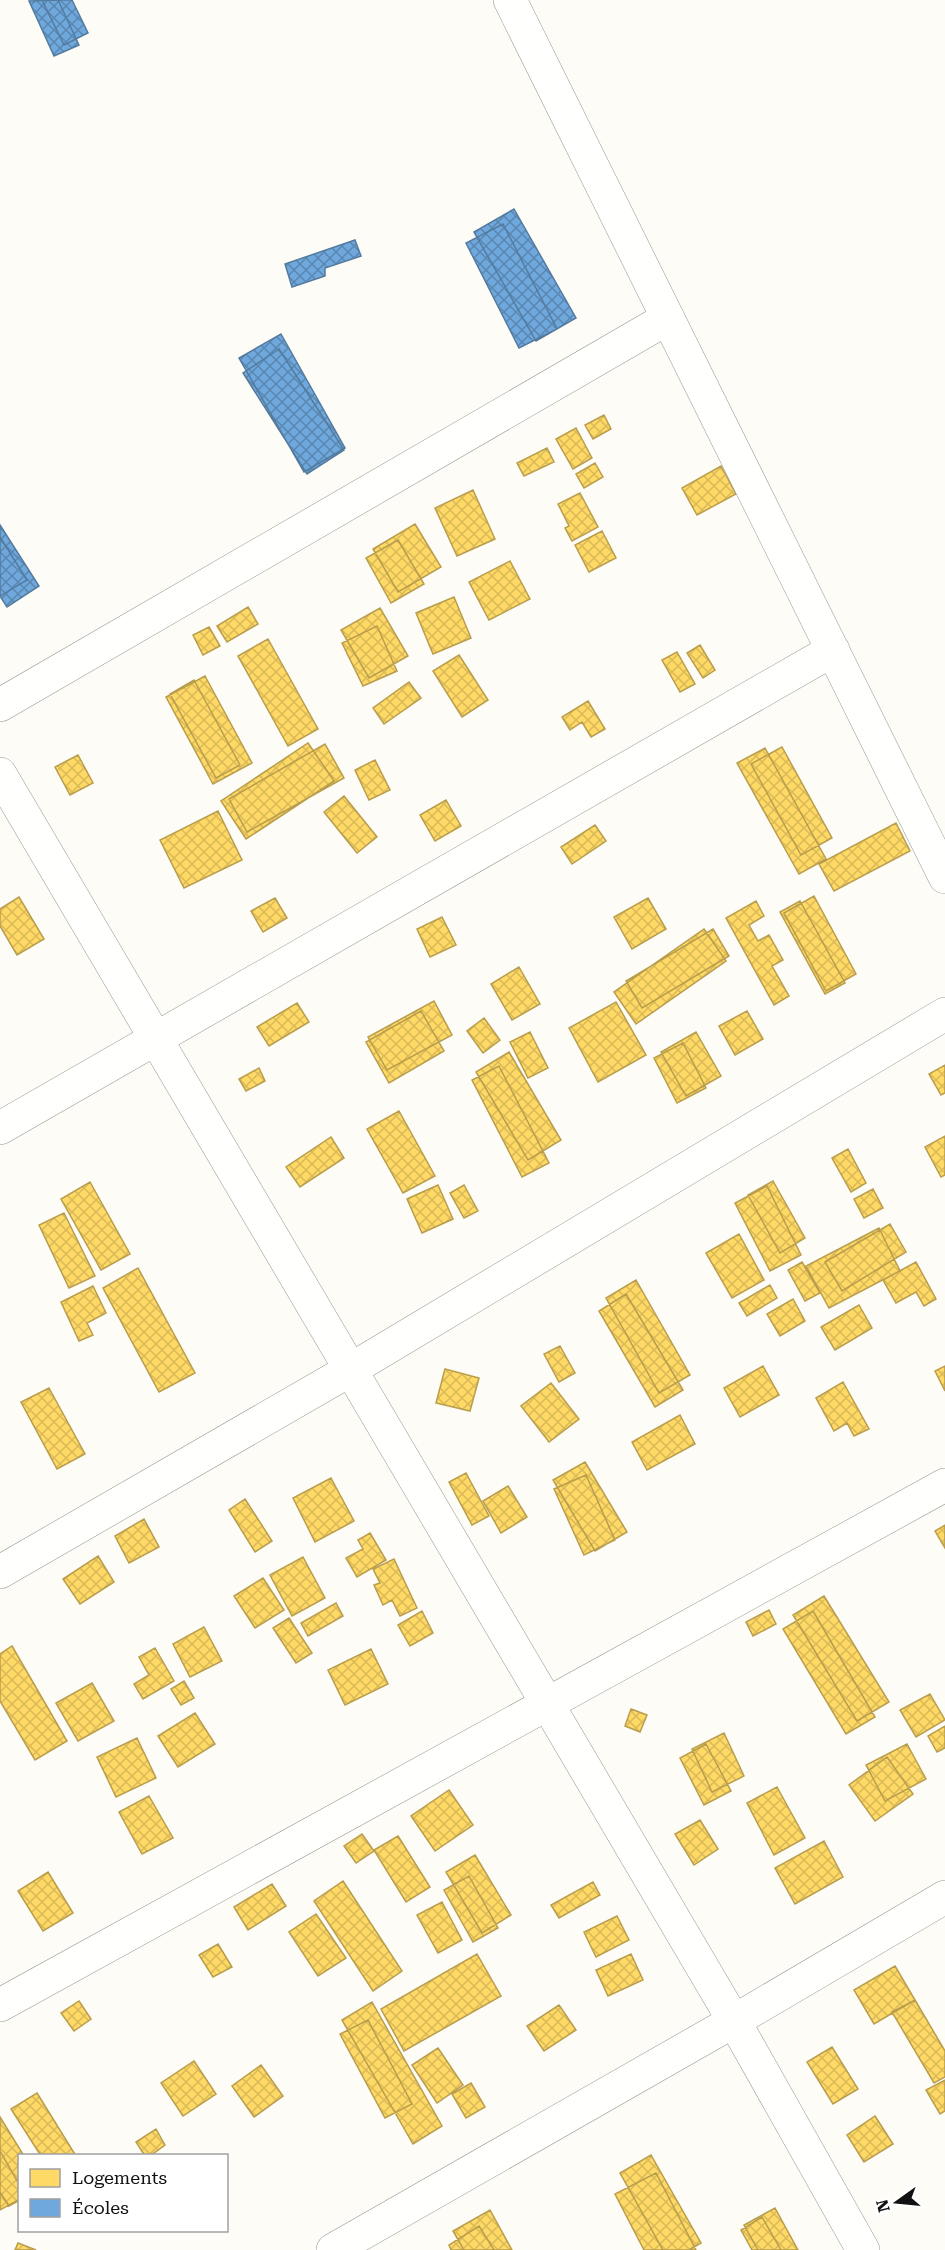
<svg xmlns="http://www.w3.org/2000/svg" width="945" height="2250" viewBox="0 0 945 2250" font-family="'Roboto Serif',serif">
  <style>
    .homes { fill: url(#homes-cross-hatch); stroke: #b89d4c; stroke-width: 1.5 }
    .schools { fill: url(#schools-cross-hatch); stroke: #537b9f; stroke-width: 1.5 }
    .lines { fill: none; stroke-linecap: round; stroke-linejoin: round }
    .minor-casing { stroke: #979795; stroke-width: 34 }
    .minor { stroke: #fffffe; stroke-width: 33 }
  </style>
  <defs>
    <pattern id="homes-cross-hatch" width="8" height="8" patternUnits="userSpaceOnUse" patternTransform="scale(1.5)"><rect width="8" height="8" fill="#ffd966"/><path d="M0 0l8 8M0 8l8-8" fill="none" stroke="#dab957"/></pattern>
    <pattern id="schools-cross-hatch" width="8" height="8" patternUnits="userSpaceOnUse" patternTransform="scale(1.5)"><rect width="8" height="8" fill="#6fa8dc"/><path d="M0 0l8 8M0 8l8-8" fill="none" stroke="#5a87b1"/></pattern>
  </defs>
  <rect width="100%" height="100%" fill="#fdfcf7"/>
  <path class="homes" d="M604,415l7,14 -18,10 -8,-14z
    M576,428l16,30 -19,11 -17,-30z
    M547,448l7,14 -30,14 -7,-13z
    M595,463l8,14 -19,11 -8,-14z
    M721,466l15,28 -39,21 -15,-27z
    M473,490l22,49 -38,17 -22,-48z
    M580,493l18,34 -26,14 -7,-13 4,-2 -11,-22z
    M415,524l26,43 -43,25 -25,-43z
    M602,531l14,27 -27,14 -14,-27z
    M398,540l26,44 -33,19 -25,-45z
    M510,561l20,38 -41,21 -20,-38z
    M454,597l17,41 -38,16 -17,-41z
    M248,607l10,17 -31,18 -10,-16z
    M380,608l28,48 -39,22 -28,-48z
    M377,626l20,45 -34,15 -21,-43z
    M209,627l11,19 -17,9 -10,-20z
    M268,639l50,90 -30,17 -50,-90z
    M700,645l15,25 -12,8 -16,-25z
    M677,652l18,32 -15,8 -18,-32z
    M459,655l29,45 -26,17 -29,-46z
    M205,676l47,87 -39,21 -47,-87z
    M194,680l46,85 -24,13 -46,-84z
    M409,682l12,16 -37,26 -11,-16z
    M588,701l17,28 -14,8 -9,-15 -12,8 -8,-13z
    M308,743l26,38 -88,58 -25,-38z
    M325,744l19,34 -97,54 -18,-33z
    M782,747l50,91 -31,17 -50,-91z
    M765,748l61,111 -27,15 -62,-111z
    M78,755l15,28 -23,12 -15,-28z
    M375,760l15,30 -21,10 -14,-30z
    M344,796l33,41 -20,16 -33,-41z
    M446,800l15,26 -26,15 -15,-26z
    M218,811l24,49 -58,28 -24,-48z
    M896,823l14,28 -76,40 -15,-27z
    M595,825l11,16 -34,23 -11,-17z
    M814,896l42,78 -30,17 -42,-78z
    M19,897l25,42 -27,16 -17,-29v-17z
    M275,898l12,20 -24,14 -12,-21z
    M648,898l18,31 -34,20 -18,-32z
    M756,901l8,15 -15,9 9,16 11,-6 14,25 -11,6 17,30 -15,9 -48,-87z
    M800,901l45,82 -20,11 -45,-82z
    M442,917l14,28 -26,12 -13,-28z
    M704,929l22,32 -90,63 -22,-32z
    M713,929l16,27 -87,52 -16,-27z
    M519,967l21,37 -28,16 -21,-36z
    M434,1001l18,34 -65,35 -19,-33z
    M616,1002l30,53 -48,27 -29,-54z
    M297,1003l12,19 -40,24 -12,-19z
    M421,1011l23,40 -55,32 -23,-41z
    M747,1011l16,28 -28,16 -16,-29z
    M484,1018l16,22 -17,13 -16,-22z
    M530,1032l18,36 -20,10 -18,-36z
    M696,1032l25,44 -35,20 -25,-44z
    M683,1043l23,45 -29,15 -23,-45z
    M509,1052l52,88 -33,20 -52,-88z
    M945,1065v28l-4,2 -12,-21z
    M499,1066l50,97 -27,14 -50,-97z
    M259,1068l6,13 -19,10 -7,-12z
    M399,1111l36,65 -32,17 -36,-64z
    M945,1136v39l-4,2 -16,-30z
    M331,1137l13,21 -44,29 -14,-20z
    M848,1149l18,34 -15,9 -19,-34z
    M773,1181l32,57 -25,15 -32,-58z
    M90,1182l40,72 -29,16 -40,-71z
    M438,1185l15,34 -31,14 -15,-34z
    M464,1185l14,26 -14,7 -14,-25z
    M767,1186l34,69 -31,16 -35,-68z
    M873,1189l10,19 -19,10 -10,-19z
    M64,1213l31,63 -26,12 -30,-63z
    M890,1224l16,28 -64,39 -17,-29z
    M879,1228l21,43 -71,37 -23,-42z
    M739,1234l25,46 -32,18 -26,-45z
    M802,1262l18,31 -15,8 -17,-31z
    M916,1262l20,37 -12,7 -8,-14 -20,11 -13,-23z
    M138,1268l57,105 -36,19 -56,-104z
    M636,1280l54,95 -31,18 -53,-95z
    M770,1285l7,13 -30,18 -8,-13z
    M93,1286l13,27 -19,10 6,12 -14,6 -18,-39z
    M626,1294l57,96 -28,17 -56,-96z
    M793,1299l12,22 -25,15 -13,-22z
    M859,1305l13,23 -37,22 -14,-23z
    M560,1346l15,27 -16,9 -15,-28z
    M763,1366l16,29 -39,22 -16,-29z
    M945,1366v25l-10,-20z
    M445,1369l34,9 -9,33 -34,-8z
    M843,1382l26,47 -15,7 -7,-13 -13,8 -18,-33z
    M551,1383l28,36 -30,23 -28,-36z
    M49,1388l36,66 -28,15 -36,-67z
    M680,1415l15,29 -48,26 -15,-28z
    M585,1462l42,70 -32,19 -42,-71z
    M466,1473l23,43 -17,9 -23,-43z
    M586,1475l29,65 -31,15 -30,-66z
    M331,1478l23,43 -39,21 -22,-44z
    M508,1486l19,31 -26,16 -18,-32z
    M245,1499l27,42 -17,11 -26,-42z
    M144,1519l15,28 -30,16 -14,-27z
    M945,1525v23l-10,-17z
    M370,1533l16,27 -29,17 -11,-19 17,-9 -5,-9z
    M98,1556l16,26 -34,22 -17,-25z
    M303,1557l22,41 -33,18 -22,-41z
    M394,1559l23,49 -17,8 -8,-16 -9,5 -9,-20 6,-2 -7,-14z
    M263,1578l21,32 -29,18 -21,-32z
    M824,1596l65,106 -32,19 -64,-106z
    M336,1603l7,13 -35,20 -7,-13z
    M769,1610l7,14 -23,12 -7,-14z
    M422,1611l11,22 -23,13 -12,-21z
    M813,1611l62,106 -29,17 -63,-105z
    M289,1618l23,35 -16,10 -23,-35z
    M204,1627l18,34 -32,16 -17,-33z
    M12,1646l55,95 -32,19 -35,-59v-47z
    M155,1648l19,33 -31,18 -9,-15 15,-9 -10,-18z
    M371,1649l17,35 -43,21 -17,-35z
    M184,1681l10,17 -13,7 -10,-16z
    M92,1683l22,38 -36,20 -22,-38z
    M930,1694l15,26 -29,17 -16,-27z
    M631,1709l16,6 -7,17 -15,-6z
    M195,1713l20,31 -37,23 -20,-31z
    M945,1726v22l-8,4 -9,-16z
    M724,1733l20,43 -32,16 -20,-43z
    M137,1738l19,40 -40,19 -19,-40z
    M706,1744l25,47 -27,14 -24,-47z
    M907,1744l19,35 -41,22 -19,-36z
    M887,1757l26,37 -38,27 -26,-36z
    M777,1787l28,51 -31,17 -27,-52z
    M449,1790l24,35 -38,26 -24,-35z
    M149,1796l24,42 -31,16 -23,-42z
    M700,1820l18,29 -24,16 -19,-31z
    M362,1834l12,17 -18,12 -12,-17z
    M398,1836l32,51 -24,15 -32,-52z
    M824,1841l19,36 -48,27 -20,-36z
    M475,1855l36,60 -29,18 -36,-61z
    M48,1872l25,41 -30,18 -25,-40z
    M469,1876l29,52 -25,14 -29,-52z
    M343,1881l59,90 -29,20 -59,-90z
    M593,1882l7,13 -41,23 -8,-13z
    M272,1884l14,22 -38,24 -14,-23z
    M442,1902l20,38 -24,13 -21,-38z
    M316,1914l30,44 -28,18 -29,-44z
    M617,1916l12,24 -33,17 -12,-25z
    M218,1944l14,23 -19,10 -14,-22z
    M477,1954l24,42 -97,55 -23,-42z
    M631,1954l12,26 -35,16 -12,-26z
    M895,1966l20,34 -41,24 -20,-34z
    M915,2000l30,51v26l-11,6 -42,-71z
    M79,2001l12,18 -17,12 -13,-18z
    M372,2002l70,124 -29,18 -71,-124z
    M559,2005l17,25 -32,21 -17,-25z
    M368,2020l44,84 -27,14 -45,-84z
    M832,2047l26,42 -25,15 -26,-42z
    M438,2048l25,37 -26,18 -25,-38z
    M194,2061l22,33 -33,22 -22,-33z
    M261,2065l22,31 -29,21 -22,-31z
    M945,2080v31l-5,3 -14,-24z
    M471,2083l14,24 -19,11 -14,-24z
    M37,2093l39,63h-35l-30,-47z
    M875,2116l18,28 -29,18 -17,-27z
    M0,2117l24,39h-4v44l-11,6 -9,-14z
    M156,2129l9,16 -15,11h-5l-9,-14z
    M0,2151l20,35v13l-20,11z
    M651,2155l50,88 -12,7h-26l-43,-77z
    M656,2173l40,77h-52l-29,-56z
    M775,2208l23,42h-40l-14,-25z
    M490,2210l22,40h-48l-11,-19z
    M762,2217l19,33h-29l-11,-20z
    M479,2226l15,24h-43l-2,-5z
    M18,2243l18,7h-21z"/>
  <path class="schools" d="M42,0h30l16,33 -24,12z
    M58,0l21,45 -25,11 -25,-55z
    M514,209l62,109 -40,23 -62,-109z
    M503,224l54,105 -38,19 -53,-105z
    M355,240l6,16 -36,12v8l-33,11 -7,-23z
    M281,334l64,114 -41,24 -65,-114z
    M279,349l65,101 -37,24 -64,-101z
    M0,525l39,61 -32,21 -7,-11z
    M0,537l27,43 -27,16z"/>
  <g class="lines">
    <g class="minor-casing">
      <path id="minor" d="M510,0l435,877
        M0,705l668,-387
        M0,774l734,1247 129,229
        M0,1128l833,-478
        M0,1572l350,-202 595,-356
        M0,2005l945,-520
        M333,2250l401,-229 211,-124"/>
    </g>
    <use href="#minor" class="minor"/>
  </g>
  <rect x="18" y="2154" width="210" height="78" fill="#ffffff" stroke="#a0a0a0" stroke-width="1.5"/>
  <rect x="30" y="2169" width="30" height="18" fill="#ffd966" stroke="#a0a0a0" stroke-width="1.5"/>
  <text x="72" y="2184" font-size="18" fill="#111111">Logements</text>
  <rect x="30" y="2199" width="30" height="18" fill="#6fa8dc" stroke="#a0a0a0" stroke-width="1.5"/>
  <text x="72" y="2214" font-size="18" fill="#111111">Écoles</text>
  <g transform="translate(897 2202) rotate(255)" stroke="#ffffff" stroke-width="4.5" paint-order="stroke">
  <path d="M0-4.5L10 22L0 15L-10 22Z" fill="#111111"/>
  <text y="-9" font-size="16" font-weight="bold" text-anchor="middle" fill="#111111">N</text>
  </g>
</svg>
